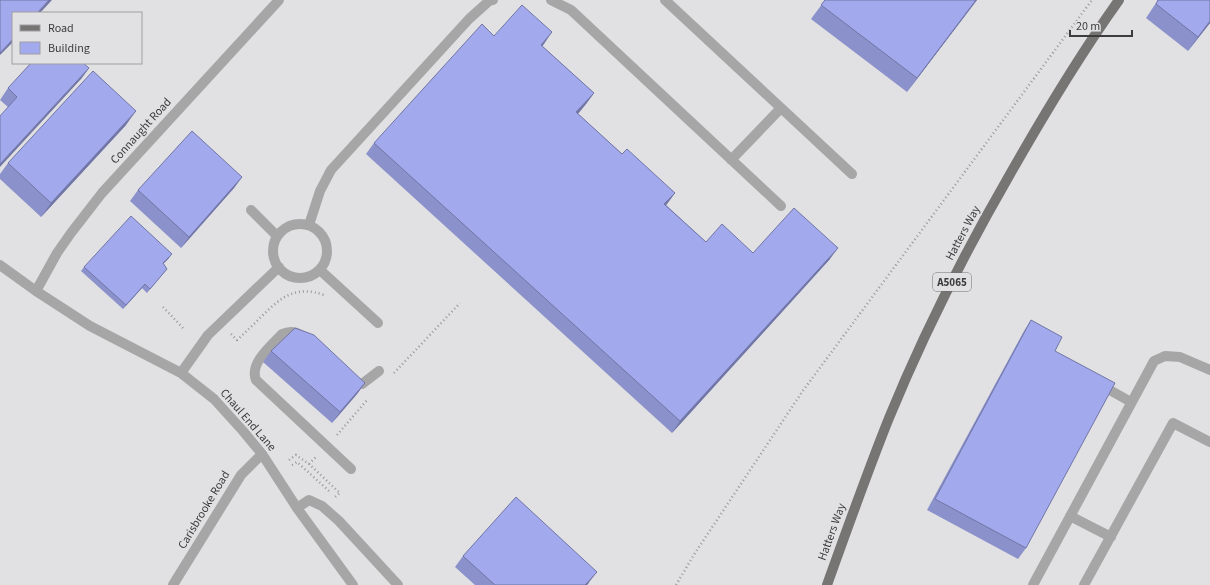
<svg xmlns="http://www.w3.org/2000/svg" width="1210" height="585" viewBox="0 0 1210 585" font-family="'Source Sans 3',sans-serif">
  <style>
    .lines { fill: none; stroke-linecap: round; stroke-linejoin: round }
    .path { stroke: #98989a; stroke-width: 2.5; stroke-dasharray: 1 3; stroke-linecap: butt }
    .minor { stroke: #a7a6a6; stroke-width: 10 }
    .major { stroke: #767574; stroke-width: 10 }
    .wall { fill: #8b91cb }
    .shaded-wall { fill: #7176a5 }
    .building { fill: #a2a9ec; stroke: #7176a5 }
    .labels { text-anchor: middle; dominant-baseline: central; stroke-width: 3.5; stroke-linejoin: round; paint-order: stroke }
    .shield { fill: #e1e1e3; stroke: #6e6e6f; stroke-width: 1 }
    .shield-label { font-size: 11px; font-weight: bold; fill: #3c3c3d }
    .street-label { font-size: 12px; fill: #3c3c3d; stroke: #e1e1e3 }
  </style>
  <rect width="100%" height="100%" fill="#e1e1e3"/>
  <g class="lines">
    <path class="path" d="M163,307l20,21
      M231,334l6,6c9,-8 17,-16 25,-24 19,-19 34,-31 62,-21
      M394,373l66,-70
      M337,435l31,-36
      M289,460l7,-5 13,9 31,29 -5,4 -1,-1
      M309,464l7,-7
      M292,465l5,-3 32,29
      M676,585l19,-32 107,-161 290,-392"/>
    <path class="minor" d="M551,0l20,10 210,196
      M665,0l187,174
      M731,160l50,-52
      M251,210l26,26
      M273 251a27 27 0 1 1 54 0a27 27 0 1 1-54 0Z
      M309,225l11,-34 11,-21 138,-151 20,-18 4,-1
      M0,265l36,26 54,35 91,47 33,26 29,32 19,23 35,54 56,77
      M320,270l58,53
      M36,291l21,-38 14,-20 31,-40 177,-193
      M304,337c-7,-5 -13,-7 -22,-3 -10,11 -33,29 -26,46l95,89
      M181,373l27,-38 71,-68
      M352,382l7,2h3l17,-13
      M1099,384l32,18
      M297,508l12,-8 13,6 17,15 59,64
      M1070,516l41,21
      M173,585l68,-110 21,-21
      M1033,585l121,-224 11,-5 15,1 30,13
      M1084,585l89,-162 37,19"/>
    <path class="major" d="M827,585c20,-56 40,-112 62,-167 34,-83 75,-164 120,-242 34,-60 70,-120 110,-176"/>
  </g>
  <path class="wall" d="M825,0h152l-70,92 -96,-73z
    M1158,0l52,23 -22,28 -42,-33z
    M494,36l50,8 -2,2 52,47 -8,11 -8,10 44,40 53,39 -9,12 40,37 47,11 77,6 -158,174 -306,-279 8,-11z
    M89,68l-8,11 -73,28 -8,-7 8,-12z
    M126,125l-85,92 -41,-38v-5l8,-11z
    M242,177l-8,11 -53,60 -51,-47 8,-11z
    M169,258l-6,6 4,5 -20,24 -5,-5 -19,21 -42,-38 3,-4z
    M1031,320l24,31 -29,197 -8,11 -91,-49 97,-179z
    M271,351l94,32 -8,11 -25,29 -69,-61z
    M463,556l126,27 -2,2h-112l-20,-18z"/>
  <path class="shaded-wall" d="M49,0h3l-12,13h-3z
    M976,0h1l-70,92 10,-14z
    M1210,21v2l-22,28 10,-14z
    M552,32l-8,12 -11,12 8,-11z
    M13,39v3l-13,13v-2z
    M89,68l-8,11 -81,88v-3z
    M594,93l-8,11 -17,20 7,-12z
    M136,111l-10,14 -85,92 10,-14z
    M242,177l-8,11 -53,60 8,-11z
    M675,193l-8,11 -10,11 7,-11z
    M838,248l-8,11 -158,174 8,-12z
    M172,254l-3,4 -9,9 3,-4z
    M145,284l-3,4 -19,21 3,-4z
    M365,383l-8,11 -25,29 8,-11z
    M597,572l-10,13h-2z"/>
  <path class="building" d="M0,0h49l-12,13h-24v26l-13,14z
    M825,0h151l-59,78 -96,-73z
    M1158,0h52v21l-12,16 -42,-33z
    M522,5l30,27 -11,13 53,48 -18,19 46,42 5,-5 48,44 -11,11 42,38 16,-18 31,29 41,-45 44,40 -158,173 -306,-278 108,-119 12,12z
    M31,63h52l6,5 -89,96v-48l17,-19 -9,-9z
    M93,71l43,40 -85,92 -43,-40z
    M192,131l50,46 -53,60 -51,-47z
    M131,216l41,38 -9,9 4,6 -17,20 -5,-5 -19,21 -42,-38z
    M1031,320l31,17 -7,14 60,32 -89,165 -91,-49z
    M295,328l19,7 51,48 -25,29 -69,-61z
    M516,497l81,75 -12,13h-90l-32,-29z"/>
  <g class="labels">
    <rect class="shield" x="933" y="273" width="38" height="18" rx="3"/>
    <g class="shield-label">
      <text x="952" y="282">A5065</text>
    </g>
    <g class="street-label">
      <text transform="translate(141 131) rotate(-48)">Connaught Road</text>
      <text transform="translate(963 233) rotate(-62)">Hatters Way</text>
      <text transform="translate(248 420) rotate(49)">Chaul End Lane</text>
      <text transform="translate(204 510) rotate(-59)">Carisbrooke Road</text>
      <text transform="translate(832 532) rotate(-70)">Hatters Way</text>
    </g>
  </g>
  <rect x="12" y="12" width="130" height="52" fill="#e1e1e3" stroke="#9f9fa1"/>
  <rect x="20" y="25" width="20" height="6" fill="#767574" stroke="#9f9fa1"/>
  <text x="48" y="32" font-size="12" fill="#3c3c3d">Road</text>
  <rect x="20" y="42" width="20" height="12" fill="#a2a9ec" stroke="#9f9fa1"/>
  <text x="48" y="52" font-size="12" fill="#3c3c3d">Building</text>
  <path d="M1070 30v6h62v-6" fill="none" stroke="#3c3c3d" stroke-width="2"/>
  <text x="1076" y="30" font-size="12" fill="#3c3c3d" stroke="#e1e1e3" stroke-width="3" paint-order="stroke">20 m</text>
</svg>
